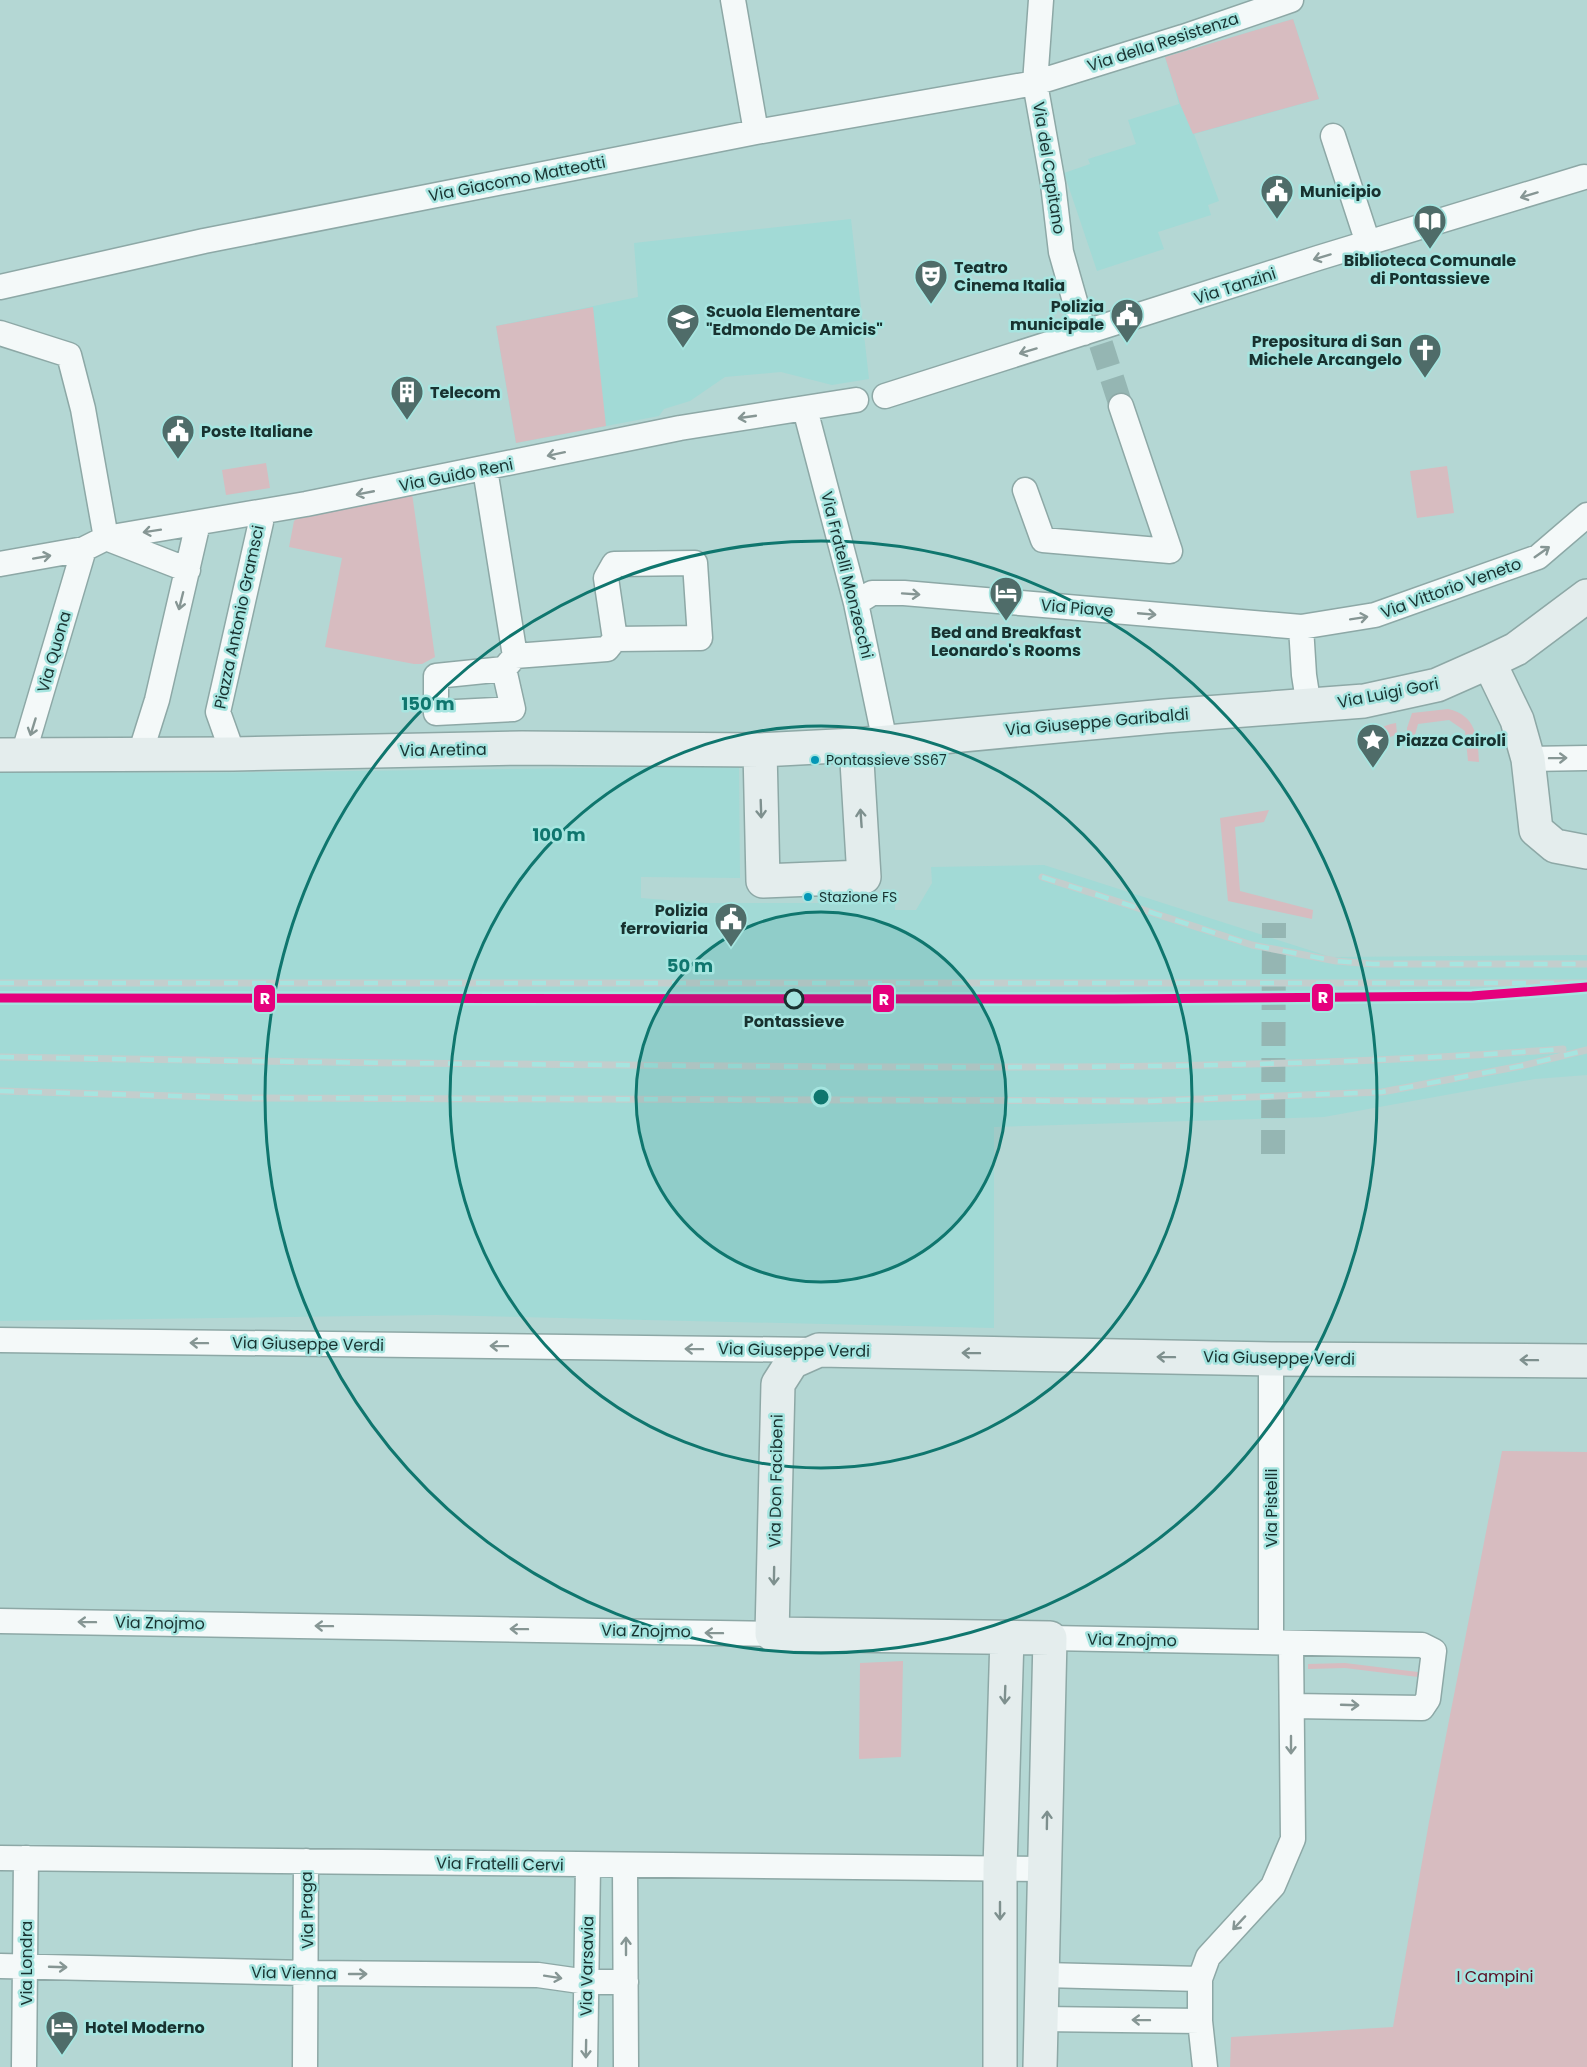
<svg xmlns="http://www.w3.org/2000/svg" width="1587" height="2067" viewBox="0 0 1587 2067" font-family="Poppins,sans-serif">
  <style>
    .built { fill: #a2dad6 }
    .green { fill: #d7bcc0 }
    .lines { fill: none; stroke-linecap: round; stroke-linejoin: round }
    .street-tunnel { stroke: #95b6b3; stroke-width: 24; stroke-dasharray: 24 12; stroke-linecap: butt }
    .street-casing { stroke: #8da8a6; stroke-width: 27 }
    .secondary-casing { stroke: #8da8a6; stroke-width: 36 }
    .street { stroke: #f4f9f9; stroke-width: 24 }
    .secondary { stroke: #e4eded; stroke-width: 33 }
    .rail-casing { stroke: #c3cecd; stroke-width: 7 }
    .rail { stroke: #a6e5e0; stroke-width: 4.5; stroke-dasharray: 14; stroke-linecap: butt }
    .rail-1-casing { stroke: #a6e5e0; stroke-width: 14 }
    .rail-1 { stroke: #e5007d; stroke-width: 9 }
    .oneway { stroke: #869694 }
    .oneway2 { stroke: #7e908e }
    .ring { fill: none; stroke: #0f766e; stroke-width: 3 }
    .bus-dot { fill: #0497b6; stroke: #a6e5e0; stroke-width: 2 }
    .stop-dot { fill: #a6e5e0; stroke: #183230; stroke-width: 3 }
    .labels { text-anchor: middle; dominant-baseline: central; stroke-width: 5; stroke-linejoin: round; paint-order: stroke }
    .bus-label { font-size: 14px; fill: #183230; stroke: #a6e5e0; text-anchor: start }
    .street-label { font-size: 16px; fill: #183230; stroke: #a6e5e0 }
    .poi-label { font-size: 16px; font-weight: bold; fill: #183230; stroke: #a6e5e0; text-anchor: start }
    .stop-label { font-size: 16px; font-weight: bold; fill: #183230; stroke: #a6e5e0 }
    .park-label { font-size: 16px; fill: #5a0e23; stroke: #a6e5e0 }
    .centre { fill: #0f766e; stroke: #a6e5e0; stroke-width: 3 }
    .ring-label { font-size: 18px; text-anchor: middle; font-weight: bold; fill: #0f766e; stroke: #a6e5e0; stroke-width: 5; stroke-linejoin: round; paint-order: stroke }
    .line-badge { stroke: #a6e5e0; stroke-width: 2 }
    .badge-label { font-size: 16px; text-anchor: middle; font-weight: bold; fill: #fff }
  </style>
  <rect width="100%" height="100%" fill="#b4d7d4"/>
  <path class="built" d="M1293,19l26,80 -125,35 25,67 -11,4 3,10 -53,17 6,17 -67,22 -33,-98 26,-9 -2,-5 48,-15 -8,-24 51,-16 -14,-47z
    M851,219l18,160 -37,6 -51,-13 -56,5 -35,24 -26,8 -5,7 -143,27 -20,-117 142,-29 -4,-54z
    M739,766l1,112 -99,-1v21l64,5h190v7h21l16,-27 -1,-16 113,-2 287,92 256,-2v120l-52,4 -211,38 -330,10v201l-558,-13 -436,6v-550l188,2z"/>
  <path class="green" d="M1293,19l26,80 -126,35 -13,-30 -15,-47z
    M593,307l13,119 -90,17 -20,-117z
    M266,463l4,25 -44,7 -4,-25z
    M1447,466l7,47 -37,5 -7,-47z
    M412,493l23,164 -13,7h-8l-89,-17 17,-89 -53,-11 5,-26 12,-9z
    M1448,709c28,6 30,29 31,53l-11,-1 -3,-30 -16,-11 -31,4 -5,18 -6,-6v-8l5,-15z
    M1396,723l1,11 -11,5 -3,7 -25,-3 1,-6c14,-3 23,-12 37,-14z
    M1269,810l-5,12 -29,5 5,64 73,19 -1,9 -84,-18 -8,-83z
    M1502,1451l85,1v615h-357l1,-30 162,-10 36,-205z
    M903,1661l-2,96 -42,2 1,-96z
    M1345,1663l73,9v5l-73,-9 -37,1v-5z"/>
  <g class="lines">
    <path class="street-tunnel" d="M1101,344l20,62
      M1273,1154l1,-231"/>
    <g class="street-casing">
      <path id="street" d="M733,0l23,132
        M1041,0l-6,83 18,101 8,68 23,81
        M1333,136l35,107
        M0,287l204,-46 552,-109 279,-49 148,-46 108,-37
        M0,333l69,22 14,54 23,129
        M885,396l433,-138 266,-81
        M805,409l51,194 29,139
        M485,469l30,187 92,-7 8,-10 -9,-61 8,-14 81,-1 5,75 -85,1
        M1025,490l18,50 127,11 -49,-145
        M106,538l82,32
        M0,564l84,-15 22,-11 200,-34 374,-76 176,-28
        M856,603l16,-10h32l397,34 74,-12 163,-58 49,-42
        M1301,627l3,48 5,32
        M504,669l9,40 -77,4v-37l68,-7 11,-13
        M140,754l17,-54 41,-177
        M233,754l-15,-42 43,-190 -2,-9
        M23,755l61,-206
        M1528,759l59,-1
        M0,1340l814,10
        M0,1621l772,13
        M1050,1638l372,7 12,6 -6,48 -6,9 -130,-2
        M1271,1642v-268
        M0,1858l1046,11
        M625,1865l1,202
        M0,1966l307,7 231,2 49,7h39
        M1044,1975l156,4
        M1041,2019l159,2
        M24,2067l2,-209
        M305,2067l1,-206
        M585,2067l3,-202
        M1205,2067l-5,-46v-42l8,-22 65,-71 20,-47 -2,-194"/>
    </g>
    <g class="secondary-casing">
      <path id="secondary" d="M1489,662l28,58 11,39 8,71 19,16 32,6
        M760,750l3,131 101,-4 -8,-132
        M0,755l233,-1 289,-6 238,2 96,-5 309,-29 199,-15 73,-16 52,-23 27,-13 71,-53
        M1000,2067v-198l7,-232
        M1040,2067l10,-429 -278,-4 6,-250 14,-22 27,-12 453,9 315,2"/>
    </g>
    <use href="#street" class="street"/>
    <use href="#secondary" class="secondary"/>
    <g class="rail-casing">
      <path id="rail" d="M1042,877l210,68 84,16 37,3h214
        M0,983h1587
        M0,1057c244,5 487,7 731,9 277,2 555,4 832,-17
        M0,1091l246,7 904,3 232,-9 139,-26 66,-16"/>
    </g>
    <use href="#rail" class="rail"/>
    <g class="rail-1-casing">
      <path id="rail-1" d="M0,998l1114,1 358,-3 115,-9"/>
    </g>
    <use href="#rail-1" class="rail-1"/>
  </g>
  <defs><path id="oneway-shaft" d="M-6 0H5M1.5-3L5.5 0L1.5 3" fill="none" stroke-width="1.6" stroke-linecap="round" stroke-linejoin="round" transform="scale(1.5)"/></defs>
  <g class="oneway">
    <use href="#oneway-shaft" transform="translate(1529 195) rotate(163)"/>
    <use href="#oneway-shaft" transform="translate(1322 257) rotate(163)"/>
    <use href="#oneway-shaft" transform="translate(1028 351) rotate(163)"/>
    <use href="#oneway-shaft" transform="translate(747 417) rotate(172)"/>
    <use href="#oneway-shaft" transform="translate(556 454) rotate(168)"/>
    <use href="#oneway-shaft" transform="translate(365 493) rotate(169)"/>
    <use href="#oneway-shaft" transform="translate(152 531) rotate(171)"/>
    <use href="#oneway-shaft" transform="translate(1542 552) rotate(-35)"/>
    <use href="#oneway-shaft" transform="translate(42 557) rotate(-10)"/>
    <use href="#oneway-shaft" transform="translate(911 594) rotate(4)"/>
    <use href="#oneway-shaft" transform="translate(181 601) rotate(104)"/>
    <use href="#oneway-shaft" transform="translate(1147 614) rotate(5)"/>
    <use href="#oneway-shaft" transform="translate(1359 618) rotate(-9)"/>
    <use href="#oneway-shaft" transform="translate(33 727) rotate(107)"/>
    <use href="#oneway-shaft" transform="translate(1558 758) rotate(-1)"/>
    <use href="#oneway-shaft" transform="translate(199 1343) rotate(-179)"/>
    <use href="#oneway-shaft" transform="translate(499 1346) rotate(-179)"/>
    <use href="#oneway-shaft" transform="translate(694 1349) rotate(-179)"/>
    <use href="#oneway-shaft" transform="translate(87 1622) rotate(-179)"/>
    <use href="#oneway-shaft" transform="translate(324 1626) rotate(-179)"/>
    <use href="#oneway-shaft" transform="translate(519 1629) rotate(-179)"/>
    <use href="#oneway-shaft" transform="translate(714 1633) rotate(-179)"/>
    <use href="#oneway-shaft" transform="translate(1350 1705) rotate(2)"/>
    <use href="#oneway-shaft" transform="translate(1291 1745) rotate(90)"/>
    <use href="#oneway-shaft" transform="translate(1239 1923) rotate(133)"/>
    <use href="#oneway-shaft" transform="translate(626 1946) rotate(-90)"/>
    <use href="#oneway-shaft" transform="translate(58 1967) rotate(2)"/>
    <use href="#oneway-shaft" transform="translate(358 1974)"/>
    <use href="#oneway-shaft" transform="translate(553 1977) rotate(9)"/>
    <use href="#oneway-shaft" transform="translate(1141 2020) rotate(-179)"/>
    <use href="#oneway-shaft" transform="translate(586 2049) rotate(91)"/>
  </g>
  <g class="oneway2">
    <use href="#oneway-shaft" transform="translate(761 809) rotate(88)"/>
    <use href="#oneway-shaft" transform="translate(861 818) rotate(-94)"/>
    <use href="#oneway-shaft" transform="translate(971 1353) rotate(-179)"/>
    <use href="#oneway-shaft" transform="translate(1166 1357) rotate(-179)"/>
    <use href="#oneway-shaft" transform="translate(1529 1360) rotate(-179)"/>
    <use href="#oneway-shaft" transform="translate(774 1576) rotate(91)"/>
    <use href="#oneway-shaft" transform="translate(1005 1695) rotate(92)"/>
    <use href="#oneway-shaft" transform="translate(1047 1820) rotate(-89)"/>
    <use href="#oneway-shaft" transform="translate(1000 1911) rotate(90)"/>
  </g>
  <circle cx="821" cy="1097" r="185" fill="#0f766e" fill-opacity=".12"/>
  <g class="ring">
    <circle cx="821" cy="1097" r="185"/>
    <circle cx="821" cy="1097" r="371"/>
    <circle cx="821" cy="1097" r="556"/>
  </g>
  <defs>
    <g id="civic-pin" transform="scale(1.725)"><path d="M0 17L-7.5 6A9.5 9.5 0 1 1 7.5 6Z" fill="#4f6c69" stroke="#a6e5e0"/><path d="M-.6-6.5H3V-4.5H.6V-3L4-1V1h2V6H-6V1h2V-1L-.6-3ZM-1.2 2.5V6h2.4V2.5Z" fill="#fff"/></g>
    <g id="library-pin" transform="scale(1.725)"><path d="M0 17L-7.5 6A9.5 9.5 0 1 1 7.5 6Z" fill="#4f6c69" stroke="#a6e5e0"/><path d="M-6-4Q-3-5.5-.7-3.5V5Q-3 3-6 4ZM6-4Q3-5.5 .7-3.5V5Q3 3 6 4Z" fill="#fff"/></g>
    <g id="theatre-pin" transform="scale(1.725)"><path d="M0 17L-7.5 6A9.5 9.5 0 1 1 7.5 6Z" fill="#4f6c69" stroke="#a6e5e0"/><path d="M-5-5.5Q0-4 5-5.5V0Q5 5 0 6Q-5 5-5 0ZM-3.3-2.5H-1v1.5H-3.3ZM1-2.5H3.3v1.5H1ZM-2.8 1Q0 5.5 2.8 1Z" fill="#fff"/></g>
    <g id="school-pin" transform="scale(1.725)"><path d="M0 17L-7.5 6A9.5 9.5 0 1 1 7.5 6Z" fill="#4f6c69" stroke="#a6e5e0"/><path d="M0-5L7-2L0 1L-7-2ZM-4 1L0 2.5L4 1V4Q0 6-4 4Z" fill="#fff"/></g>
    <g id="church-pin" transform="scale(1.725)"><path d="M0 17L-7.5 6A9.5 9.5 0 1 1 7.5 6Z" fill="#4f6c69" stroke="#a6e5e0"/><path d="M-1.2-6h2.4v3.5h3.3v2.4h-3.3V6h-2.4V-.1h-3.3v-2.4h3.3Z" fill="#fff"/></g>
    <g id="building-pin" transform="scale(1.725)"><path d="M0 17L-7.5 6A9.5 9.5 0 1 1 7.5 6Z" fill="#4f6c69" stroke="#a6e5e0"/><path d="M-4-6H4V6H1V3H-1V6H-4ZM-2.5-4.3h1.7v1.8h-1.7ZM.8-4.3h1.7v1.8H.8ZM-2.5-1h1.7V.8h-1.7ZM.8-1h1.7V.8H.8Z" fill="#fff"/></g>
    <g id="hotel-pin" transform="scale(1.725)"><path d="M0 17L-7.5 6A9.5 9.5 0 1 1 7.5 6Z" fill="#4f6c69" stroke="#a6e5e0"/><path d="M-6-4.5h1.5V1H6V5H4.5V3h-9V5H-6ZM-4 0a1.8 1.8 0 1 1 3.6 0ZM.5 0V-2.5h3Q6-2.5 6 0Z" fill="#fff"/></g>
    <g id="sight-pin" transform="scale(1.725)"><path d="M0 17L-7.5 6A9.5 9.5 0 1 1 7.5 6Z" fill="#4f6c69" stroke="#a6e5e0"/><path d="M0-6L1.8-2.2L6-1.7L2.9 1.2L3.7 5.4L0 3.3L-3.7 5.4L-2.9 1.2L-6-1.7L-1.8-2.2Z" fill="#fff"/></g>
  </defs>
  <g fill-rule="evenodd">
    <use href="#civic-pin" x="1277" y="191"/>
    <use href="#library-pin" x="1430" y="221"/>
    <use href="#theatre-pin" x="931" y="276"/>
    <use href="#civic-pin" x="1127" y="315"/>
    <use href="#school-pin" x="683" y="320"/>
    <use href="#church-pin" x="1425" y="350"/>
    <use href="#building-pin" x="407" y="392"/>
    <use href="#civic-pin" x="178" y="431"/>
    <use href="#hotel-pin" x="1006" y="593"/>
    <use href="#sight-pin" x="1373" y="740"/>
    <use href="#civic-pin" x="731" y="919"/>
    <use href="#hotel-pin" x="62" y="2027"/>
  </g>
  <g class="bus-dot">
    <circle cx="815" cy="760" r="5"/>
    <circle cx="808" cy="897" r="5"/>
  </g>
  <circle class="stop-dot" cx="794" cy="999" r="9"/>
  <g class="labels">
    <g class="bus-label">
      <text x="826" y="760">Pontassieve SS67</text>
      <text x="819" y="897">Stazione FS</text>
    </g>
    <g class="street-label">
      <text transform="translate(1163 42) rotate(-18)">Via della Resistenza</text>
      <text transform="translate(1049 168) rotate(81)">Via del Capitano</text>
      <text transform="translate(517 179) rotate(-11)">Via Giacomo Matteotti</text>
      <text transform="translate(1235 286) rotate(-18)">Via Tanzini</text>
      <text transform="translate(456 475) rotate(-11)">Via Guido Reni</text>
      <text transform="translate(847 575) rotate(76)">Via Fratelli Monzecchi</text>
      <text transform="translate(1451 588) rotate(-20)">Via Vittorio Veneto</text>
      <text transform="translate(1077 608) rotate(5)">Via Piave</text>
      <text transform="translate(239 617) rotate(-78)">Piazza Antonio Gramsci</text>
      <text transform="translate(54 652) rotate(-74)">Via Quona</text>
      <text transform="translate(1388 693) rotate(-11)">Via Luigi Gori</text>
      <text transform="translate(1097 722) rotate(-5)">Via Giuseppe Garibaldi</text>
      <text transform="translate(443 750) rotate(-1)">Via Aretina</text>
      <text transform="translate(308 1344) rotate(1)">Via Giuseppe Verdi</text>
      <text transform="translate(794 1350) rotate(1)">Via Giuseppe Verdi</text>
      <text transform="translate(1279 1358) rotate(1)">Via Giuseppe Verdi</text>
      <text transform="translate(776 1481) rotate(-89)">Via Don Facibeni</text>
      <text transform="translate(1271 1508) rotate(-90)">Via Pistelli</text>
      <text transform="translate(160 1623) rotate(1)">Via Znojmo</text>
      <text transform="translate(646 1631) rotate(1)">Via Znojmo</text>
      <text transform="translate(1132 1640) rotate(1)">Via Znojmo</text>
      <text transform="translate(500 1864) rotate(1)">Via Fratelli Cervi</text>
      <text transform="translate(307 1910) rotate(-91)">Via Praga</text>
      <text transform="translate(26 1963) rotate(-90)">Via Londra</text>
      <text transform="translate(587 1966) rotate(-89)">Via Varsavia</text>
      <text transform="translate(294 1973) rotate(1)">Via Vienna</text>
    </g>
    <g class="poi-label">
      <text x="1300" y="191">Municipio</text>
      <text x="1430" y="260" text-anchor="middle">Biblioteca Comunale<tspan x="1430" dy="18">di Pontassieve</tspan></text>
      <text x="954" y="267">Teatro<tspan x="954" dy="18">Cinema Italia</tspan></text>
      <text x="1104" y="306" text-anchor="end">Polizia<tspan x="1104" dy="18">municipale</tspan></text>
      <text x="706" y="311">Scuola Elementare<tspan x="706" dy="18">"Edmondo De Amicis"</tspan></text>
      <text x="1402" y="341" text-anchor="end">Prepositura di San<tspan x="1402" dy="18">Michele Arcangelo</tspan></text>
      <text x="430" y="392">Telecom</text>
      <text x="201" y="431">Poste Italiane</text>
      <text x="1006" y="632" text-anchor="middle">Bed and Breakfast<tspan x="1006" dy="18">Leonardo's Rooms</tspan></text>
      <text x="1396" y="740">Piazza Cairoli</text>
      <text x="708" y="910" text-anchor="end">Polizia<tspan x="708" dy="18">ferroviaria</tspan></text>
      <text x="85" y="2027">Hotel Moderno</text>
    </g>
    <g class="stop-label">
      <text x="794" y="1021">Pontassieve</text>
    </g>
    <g class="park-label">
      <text x="1495" y="1976">I Campini</text>
    </g>
  </g>
  <circle cx="821" cy="1097" r="9" class="centre"/>
  <g class="ring-label">
    <text x="428" y="710">150 m</text>
    <text x="559" y="841">100 m</text>
    <text x="690" y="972">50 m</text>
  </g>
  <g class="line-badge">
    <rect x="1311" y="983" width="23" height="29" rx="6" fill="#e5007d"/>
    <rect x="253" y="984" width="23" height="29" rx="6" fill="#e5007d"/>
    <rect x="872" y="984" width="23" height="29" rx="6" fill="#e5007d"/>
  </g>
  <g class="badge-label">
    <text x="1323" y="1003">R</text>
    <text x="265" y="1004">R</text>
    <text x="884" y="1005">R</text>
  </g>
</svg>
